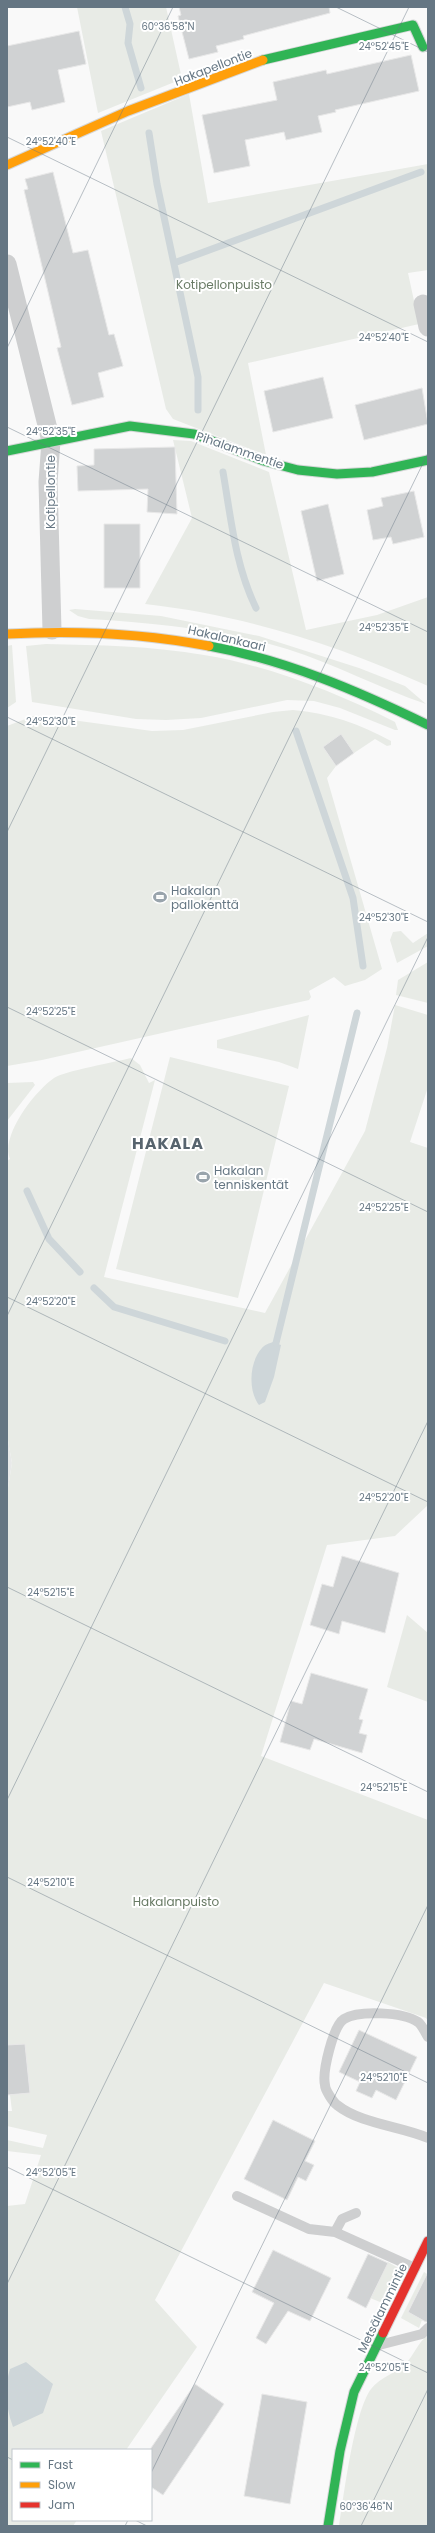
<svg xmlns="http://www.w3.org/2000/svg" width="435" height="2533" viewBox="0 0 435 2533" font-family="Poppins,sans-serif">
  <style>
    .built { fill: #e8e9e9 }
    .green { fill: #e8ebe6 }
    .water { fill: #ced6d9 }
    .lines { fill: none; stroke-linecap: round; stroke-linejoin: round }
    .stream { stroke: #ced6d9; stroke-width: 7 }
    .building { fill: #d0d2d3; stroke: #e8e8e8 }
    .fast-casing { stroke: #d5d6d7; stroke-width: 11 }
    .slow-casing { stroke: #d5d6d7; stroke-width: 11 }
    .jam-casing { stroke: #d5d6d7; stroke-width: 11 }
    .lane { stroke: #cecfd0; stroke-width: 10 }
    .street { stroke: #cecfd0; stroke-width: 19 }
    .fast { stroke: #30b455; stroke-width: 9 }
    .slow { stroke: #ff9f0a; stroke-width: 9 }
    .jam { stroke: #e5322d; stroke-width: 9 }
    .ticks { fill: none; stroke: #657683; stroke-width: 1; stroke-opacity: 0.45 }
    .labels { text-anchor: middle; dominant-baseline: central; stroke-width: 4; stroke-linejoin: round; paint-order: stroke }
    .street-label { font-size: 12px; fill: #657683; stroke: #fff }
    .park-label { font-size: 12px; fill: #687a64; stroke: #fff }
    .poi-label { font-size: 12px; fill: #657683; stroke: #fff; text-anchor: start }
    .district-label { font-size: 16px; font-weight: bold; letter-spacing: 1px; fill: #57646e; stroke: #fff }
    .ticks-label { font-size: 10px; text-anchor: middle; fill: #657683; stroke: #fff; stroke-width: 4; stroke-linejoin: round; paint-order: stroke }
  </style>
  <rect width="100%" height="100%" fill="#f9f9f9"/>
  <path class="built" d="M7,1435l5,28 -5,31z"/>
  <path class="green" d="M77,7h89l16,72 -84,34z
    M189,94l19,109 220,-39v106l-20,3 11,51 -171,39 18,92 -93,-36 -7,-10 -65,-278z
    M173,440l18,1 78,31 37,158 71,-15 51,-18v89c-90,-41 -184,-71 -283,-82l47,-86z
    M75,609l86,7 98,20 100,32 46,18 21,18c-47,-16 -91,-40 -139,-55 -65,-19 -130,-26 -198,-30l-11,-3 -9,-6z
    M46,644c53,1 106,2 158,11 66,11 131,37 191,67l3,8h-3l-55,-22 -26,-7 -27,-1 -86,18 -35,2 -30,-1 -104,-17 -6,-56z
    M12,645l4,57 -9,6v-62z
    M293,710c36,3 67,14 98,31v4l-4,1 -12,-7 -21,14 -13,-18 -18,12 13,19 -9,12 55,191 -17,11 -20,6 -11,-9 -25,14 2,6 -2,3 -267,60 -35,6v-340l29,-11 116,16 31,-1 90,-18z
    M401,931l12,12 15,-10v13l-31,17 -7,-23 3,-8z
    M428,962v41l-32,-8 2,-15z
    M395,1005l33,10v72l-18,55 18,6v357l-33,31 -68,9 -66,211 167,64v201l-2,-3 -102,-35 -169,317 42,47 -71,103h-113v70h64l-4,6h-66v-320l18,-2 16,-49 -34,-4v-11l36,8 4,-13 -40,-9v-15h5l-2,-16 20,-2 -5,-49 -18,1v-551l5,-31 -5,-28v-274l3,-2c-10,-23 25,-68 44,-81 10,-7 62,-16 77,-20l9,7 9,18 6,-3 -51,197 161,36 100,-182 22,-83z
    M309,1015l-11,54 -19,-7 -62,-14v-8z
    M170,1057l119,29 -51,212 -122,-29z
    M33,1082l2,3 -28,36v-38z
    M407,1615l21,18v69l-41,-15z
    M388,2262l14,8 -11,22 -11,10 -10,-4z
    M424,2272l3,2 -19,38 14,8 -3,8 -18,-10z
    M428,2336v190h-89c5,-31 15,-114 32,-137 9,-12 24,-15 34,-25 9,-8 13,-23 23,-28z"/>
  <path class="water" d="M273,1342l8,3 -7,32 -9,25 -6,3c-11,-14 -10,-43 3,-57 2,-3 8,-5 11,-6z
    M26,2362l27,22 -10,29 -30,14c-7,-19 -9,-39 -3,-58z"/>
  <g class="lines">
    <path class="stream" d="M125,7l5,17 -2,19 13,45
      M149,133l8,51 41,193v33
      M174,263l247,-91
      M223,472c8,46 12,93 33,136
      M296,731l57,167 10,68
      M27,1191l22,48 31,33
      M94,1288l20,19 111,34
      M276,1343l81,-330"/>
  </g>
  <path class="building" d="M179,7h150l1,6 -87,23 1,3 -28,7 2,6 -29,7 -11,-43 3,-1z
    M79,31l7,33 -28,6 7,32 -33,8 -2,-8 -23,5v-61z
    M411,55l8,36 -84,19 1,2 -18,4 4,16 -36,8 -2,-8 -39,8 5,26 -36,7 -12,-58 75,-15 -4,-18 53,-12 1,4z
    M53,172l20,81 15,-3 21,85 5,-1 9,32 -25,7 6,24 -32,8 -15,-57 4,-1 -37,-157 4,-1 -3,-10z
    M323,377l10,41 -60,14 -9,-41z
    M422,388l6,36 -64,16 -9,-35z
    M175,447l2,67 -30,-2 1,-23 -70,2 -1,-25 17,-1v-16z
    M414,491l10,46 -31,7 -2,-7 -18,3 -6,-30 16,-4 -2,-8z
    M328,504l16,70 -27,7 -16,-70z
    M104,524h36v64h-36z
    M341,734l13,19 -18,13 -13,-19z
    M342,1556l57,17 -14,60 -43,-12 -3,13 -29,-9 12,-41 11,3z
    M311,1673l57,16 -9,30 4,1 -4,13 8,2 -5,18 -48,-14 -4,11 -30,-8 11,-41 11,3z
    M359,2030l58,27 -21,43 -20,-10 -4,8 -16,-7 4,-9 -21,-10z
    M25,2044l5,49 -23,2v-50z
    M273,2120l42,21 -10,20 9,4 -8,16 -8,-4 -11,23 -43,-21z
    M273,2250l58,28 -21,43 -22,-10 -22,33 -10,-6 18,-35 -22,-11z
    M368,2254l20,9 -22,45 -19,-10z
    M428,2272v50h-2l-18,-10z
    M195,2384l29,20 -61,91 -12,-8v-39z
    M262,2394l45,8 -17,102 -46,-8z"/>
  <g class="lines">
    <g class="fast-casing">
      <path id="fast" d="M263,60l150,-35 10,22
        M7,451l123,-25 64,8 70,27 34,9 39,4 35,-2 56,-12
        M209,646c77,14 149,45 219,79
        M328,2526l12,-75 14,-59 29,-59"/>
    </g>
    <g class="slow-casing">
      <path id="slow" d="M7,165l121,-54 135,-51
        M7,634c69,-4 134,-1 202,12"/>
    </g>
    <g class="jam-casing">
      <path id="jam" d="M383,2333l45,-92"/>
    </g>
    <path class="lane" d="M428,2037c-3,-5 -6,-12 -10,-15 -15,-10 -59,-12 -74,-3 -11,7 -22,53 -19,66 0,5 8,17 12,20 24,19 63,21 91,33
      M237,2196l72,33 26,3
      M356,2213l-14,6 -7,13 80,36
      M379,2345l43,-11 6,-6"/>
    <path class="street" d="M7,264l44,177 -3,41 4,148
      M423,304l5,23"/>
    <use href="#fast" class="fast"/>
    <use href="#slow" class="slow"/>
    <use href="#jam" class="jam"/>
  </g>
  <path class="ticks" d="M336,7l92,45M7,137l421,205M7,348l166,-341M7,427l421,205M7,717l421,205M7,832l402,-825M7,1007l421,205M7,1297l421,205M7,1316l421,-863M7,1587l421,205M7,1800l421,-863M7,1877l421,206M7,2167l421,206M7,2284l421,-863M7,2457l6,3M151,2473l277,-568M135,2520l12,6M125,2526l3,-6M361,2526l67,-137"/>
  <defs>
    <g id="stadium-bare" transform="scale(1.08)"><path d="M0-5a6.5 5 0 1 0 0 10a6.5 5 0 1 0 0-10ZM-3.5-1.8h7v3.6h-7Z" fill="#99a4ac" stroke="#fff" stroke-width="2.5" paint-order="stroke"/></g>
  </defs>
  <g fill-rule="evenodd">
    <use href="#stadium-bare" x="160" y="897"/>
    <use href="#stadium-bare" x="203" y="1177"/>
  </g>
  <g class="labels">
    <g class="street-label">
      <text transform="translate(213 67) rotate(-21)">Hakapellontie</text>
      <text transform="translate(240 450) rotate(19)">Pihalammentie</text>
      <text transform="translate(50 492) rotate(-90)">Kotipellontie</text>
      <text transform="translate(227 638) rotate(13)">Hakalankaari</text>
      <text transform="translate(382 2308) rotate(-64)">Metsälammintie</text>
    </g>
    <g class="park-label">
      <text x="224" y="284">Kotipellonpuisto</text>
      <text x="176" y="1901">Hakalanpuisto</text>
    </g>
    <g class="poi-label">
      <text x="171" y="890">Hakalan<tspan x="171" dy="14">pallokenttä</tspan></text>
      <text x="214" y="1170">Hakalan<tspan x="214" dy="14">tenniskentät</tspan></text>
    </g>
    <g class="district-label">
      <text x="168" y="1143">HAKALA</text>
    </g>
  </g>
  <g class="ticks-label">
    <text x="168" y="30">60°36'58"N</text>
    <text x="384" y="50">24°52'45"E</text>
    <text x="51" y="145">24°52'40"E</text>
    <text x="384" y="341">24°52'40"E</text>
    <text x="51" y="435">24°52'35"E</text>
    <text x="384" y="631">24°52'35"E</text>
    <text x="51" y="725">24°52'30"E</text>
    <text x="384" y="921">24°52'30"E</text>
    <text x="51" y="1015">24°52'25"E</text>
    <text x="384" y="1211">24°52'25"E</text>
    <text x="51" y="1305">24°52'20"E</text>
    <text x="384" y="1501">24°52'20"E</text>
    <text x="51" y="1596">24°52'15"E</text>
    <text x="384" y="1791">24°52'15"E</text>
    <text x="51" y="1886">24°52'10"E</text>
    <text x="384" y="2081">24°52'10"E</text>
    <text x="51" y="2176">24°52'05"E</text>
    <text x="384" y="2371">24°52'05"E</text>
    <text x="366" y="2510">60°36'46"N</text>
  </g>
  <rect width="435" height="2533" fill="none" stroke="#657683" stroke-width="16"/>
  <rect x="12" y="2449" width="140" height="72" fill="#ffffff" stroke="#c1c8cd"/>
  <rect x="20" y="2462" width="20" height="6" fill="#30b455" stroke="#c1c8cd"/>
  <text x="48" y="2469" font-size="12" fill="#657683">Fast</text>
  <rect x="20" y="2482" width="20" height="6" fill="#ff9f0a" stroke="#c1c8cd"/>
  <text x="48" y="2489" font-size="12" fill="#657683">Slow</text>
  <rect x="20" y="2502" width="20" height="6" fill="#e5322d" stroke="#c1c8cd"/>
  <text x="48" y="2509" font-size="12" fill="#657683">Jam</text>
</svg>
